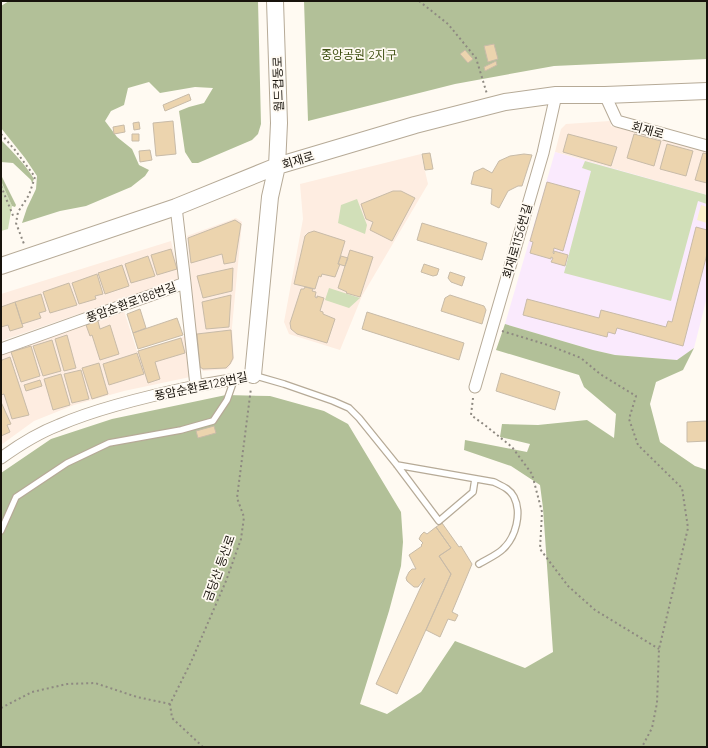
<svg xmlns="http://www.w3.org/2000/svg" width="708" height="748" viewBox="0 0 708 748" font-family="Quicksand,'Noto Sans KR',sans-serif">
  <style>
    .commercial { fill: #feede1 }
    .education { fill: #faeafd }
    .green { fill: #d1dfb8 }
    .forest { fill: #b2c098 }
    .sand { fill: #fbf1cb }
    .building { fill: #ecd4ae; stroke: #c8bba8 }
    .lines { fill: none; stroke-linecap: round; stroke-linejoin: round }
    .lane-casing { stroke: #b6aa97; stroke-width: 8 }
    .street-casing { stroke: #b6aa97; stroke-width: 13 }
    .secondary-casing { stroke: #b6aa97; stroke-width: 18 }
    .path { stroke: #8e8981; stroke-width: 2; stroke-dasharray: 2 3; stroke-linecap: butt }
    .lane { stroke: #fff; stroke-width: 5.5 }
    .street { stroke: #fff; stroke-width: 11 }
    .secondary { stroke: #fff; stroke-width: 16 }
    .labels { text-anchor: middle; dominant-baseline: central; stroke-width: 3.5; stroke-linejoin: round; paint-order: stroke }
    .park-label { font-size: 12px; fill: #3f5012; stroke: #fffaf2 }
    .street-label { font-size: 12px; fill: #18130c; stroke: #fffaf2 }
  </style>
  <rect width="100%" height="100%" fill="#fffaf2"/>
  <path class="commercial" d="M610,121l1,5 96,25v44l-152,-43 6,-23 5,-5z
    M421,154l7,30 -66,112 -22,54 -51,-16 -5,-12 19,-103 -3,-35z
    M236,218l6,4 -10,105 2,32 -6,10 -25,2 -4,-4 -12,-131z
    M171,241l9,38 -179,62v-47z
    M124,311l13,40 48,-15 5,41 -66,14 -50,14 -40,16 -33,24v-92z"/>
  <path class="education" d="M555,152l152,43v102l-13,51 -17,12 -62,-5 -22,-5 -88,-26z"/>
  <path class="green" d="M585,161l122,34v9l-9,-3 -27,100 -107,-28 27,-102 -9,-3z
    M1,181l11,25 -4,23 -7,2z
    M357,199l10,26 -2,9 -27,-11 3,-18z
    M329,288l31,10 -11,10 -24,-8z"/>
  <path class="forest" d="M9,1h249l3,123 -3,10 -6,6 -54,23h-6l-7,-11 -6,-41 10,-4 15,-4 9,-15 -18,-1 -35,6 -11,-11 -21,6 -4,17 -13,6 -6,10 12,16 15,12 7,16 10,5 -4,6 -14,11 -45,19 -26,5 -38,12 5,-15 9,-19 1,-13 -12,-18 -24,-30v-122z
    M304,1h403v58l-153,7 -99,18 -147,37z
    M1,140c12,12 24,24 33,39l-2,4 -1,-3 -18,-17 -12,-1z
    M1,175l15,30 -1,2 -3,-1 -11,-25z
    M505,324l88,26 22,5 62,5 17,-12 -11,22 -27,12 -6,22 10,38 35,24 12,4v277h-706v-274l50,-34 61,-20 114,-24 44,1 54,15 24,13 53,88 2,30 -2,24 -12,45 -29,93 27,10 34,-22 34,-51 70,27 28,-16 -10,-144 -3,-23 -29,-19 -47,-16 1,-10 62,12 3,-8 -30,-7 2,-13 36,1 49,-5 27,18 2,-24 -32,-27 -5,-12 -83,-25z"/>
  <path class="sand" d="M701,205l6,2v16l-10,-3z"/>
  <path class="building" d="M494,44l4,15 -10,3 -4,-16z
    M465,50l8,9 -5,4 -8,-9z
    M496,61l1,4 -12,6 -1,-4z
    M189,94l2,6 -26,11 -2,-6z
    M173,121l3,33 -20,2 -3,-33z
    M139,122l1,7 -6,1 -1,-7z
    M124,125l1,7 -11,2 -1,-7z
    M132,134h7v7h-7z
    M568,134l49,13 -6,19 -48,-14z
    M634,134l27,7 -7,25 -27,-8z
    M667,144l26,7 -7,25 -26,-7z
    M150,150l2,10 -12,2 -1,-11z
    M430,153l3,16 -8,1 -3,-16z
    M703,153l4,1v29l-12,-3z
    M524,154l8,1 -10,31h-4l-10,5 -9,17 -8,-4 1,-15 -21,-5 3,-12 9,-4 9,5 7,-12 11,-5z
    M547,182l33,9 -17,60 -9,-3 -1,5 1,1v-3l14,4 -3,11 -14,-4 2,-4 -2,-1v2l-21,-6 3,-11 -3,-1z
    M393,191h8l14,7 -23,43 -22,-11 3,-8 -7,-3 -5,-15z
    M235,220l6,4 -6,38 -11,2 -2,-10 -31,9 -3,-25z
    M422,223l65,20 -5,17 -65,-20z
    M696,227l11,3v24l-24,92 -66,-18 -2,6 -7,-2 -1,5 -84,-22 4,-16 72,19 2,-8 65,17 2,-6 4,1z
    M314,231l31,10 -7,23h2l-5,13 -13,-3 -1,3 -2,-1 -4,13 -21,-5 11,-48 3,-3z
    M171,249l6,20 -20,6 -6,-20z
    M350,250l23,7 -13,40 -14,-4 1,-1 -9,-4z
    M148,256l7,20 -24,7 -6,-19z
    M341,256l7,2 -3,8 -7,-2z
    M424,264l15,5 -2,6 -4,1 -12,-4z
    M122,265l7,21 -24,8 -7,-21z
    M233,268l-1,23 -29,7 -6,-22z
    M450,272l15,5 -3,9 -11,-4 -3,-4z
    M97,274l6,20 -8,2 1,3 -17,5 -7,-21z
    M69,283l8,22 -27,8 -7,-21z
    M305,287l8,2 -1,2 4,1 -1,5 2,1v-2l7,2 -4,13 3,1v2l12,5 -8,24 -30,-9 -6,-5 -1,-6 11,-34h3z
    M41,294l5,17 -7,2 2,5 -19,6 -7,-22z
    M231,295l-2,32 -23,2 -4,-27z
    M450,295l34,11 2,4 -4,14 -41,-13 4,-13z
    M15,302l8,25 -13,4 -2,-6 -7,2v-20z
    M140,309l6,19 -13,5 -6,-19z
    M367,312l97,31 -5,17 -97,-31z
    M177,318l6,17 -45,14 -5,-16z
    M98,321l2,8 10,-4 9,29 -19,6 -8,-25 -2,1 -4,-11z
    M231,330l2,28 -3,6 -4,4 -23,1 -3,-2 -3,-33z
    M67,335l9,33 -12,3 -9,-32z
    M181,338l4,15 -30,9 5,17 -12,4 -10,-32z
    M52,340l9,31 -18,5 -10,-30z
    M31,346l9,30 -19,6 -10,-30z
    M137,353l7,21 -35,11 -6,-21z
    M10,357l19,58 -17,4 -8,-25 -3,1v-33l1,-2z
    M99,363l9,31 -16,5 -10,-31z
    M81,370l8,29 -17,4 -8,-29z
    M501,373l59,19 -5,18 -59,-19z
    M61,374l9,31 -17,5 -9,-31z
    M40,380l2,6 -16,5 -2,-6z
    M1,402l10,22 -4,1 3,7 -9,4z
    M706,421h1v20l-20,1v-20z
    M214,426l2,7 -18,5 -2,-7z
    M442,523l17,24 2,-1 11,18 -20,48 6,3 -3,6 -7,-2 -8,18 -14,-7 25,-56 -12,-18 12,-8 -15,-21z
    M436,527l15,21 -12,8 12,18 -54,120 -21,-10 49,-106 -7,9h-4l-7,-6 -1,-3 3,-6 3,-3h4l-7,-14 13,-9 -1,-1 2,-2 -4,-4 2,-4 3,-3 3,2z"/>
  <g class="lines">
    <g class="lane-casing">
      <path id="lane" d="M253,375l31,9 49,17 16,7 10,10 38,47 42,56 34,-29 2,-13
        M397,465l97,17c8,4 16,7 20,15 8,16 2,40 -11,52 -6,6 -16,10 -24,15
        M1,531l15,-34 51,-34 42,-20 72,-13 32,-9 14,-21 7,-20"/>
    </g>
    <g class="street-casing">
      <path id="street" d="M605,95l12,26 90,25
        M176,207l9,76
        M1,349l184,-66 11,103
        M475,387l68,-234 13,-58
        M1,458c18,-13 37,-25 58,-33 41,-18 94,-30 137,-39 19,-4 38,-6 57,-11"/>
    </g>
    <g class="secondary-casing">
      <path id="secondary" d="M1,266l175,-59 101,-41 138,-41 90,-23 51,-7h49l102,-4
        M253,375l17,-178 7,-31 2,-43 -4,-122"/>
    </g>
    <path class="path" d="M419,1l29,23 28,34 11,36
      M1,134l14,16 20,27 -6,18 -11,17 -2,11 8,21
      M1,186l13,32
      M502,331l46,14 33,13 19,16 36,22 -7,23 9,26 44,43 6,40 -29,121 -2,54 -5,25 -10,19
      M473,398l-2,17 15,11 26,21 20,27 10,38 -2,37 28,37 27,24 64,39
      M1,708l31,-16 35,-8 28,-1 42,14 33,7
      M203,747l-31,-29 -2,-14 21,-42 35,-81 15,-42 3,-22 -7,-19 14,-110"/>
    <use href="#lane" class="lane"/>
    <use href="#street" class="street"/>
    <use href="#secondary" class="secondary"/>
  </g>
  <g class="labels">
    <g class="park-label">
      <text x="359" y="54">중앙공원 2지구</text>
    </g>
    <g class="street-label">
      <text transform="translate(278 84) rotate(-92)">월드컵동로</text>
      <text transform="translate(648 130) rotate(16)">회재로</text>
      <text transform="translate(298 160) rotate(-17)">회재로</text>
      <text transform="translate(517 241) rotate(-74)">회재로1156번길</text>
      <text transform="translate(131 302) rotate(-20)">풍암순환로188번길</text>
      <text transform="translate(201 386) rotate(-12)">풍암순환로128번길</text>
      <text transform="translate(219 568) rotate(-70)">금당산 등산로</text>
    </g>
  </g>
  <rect width="708" height="748" fill="none" stroke="#18130c" stroke-width="4"/>
</svg>
